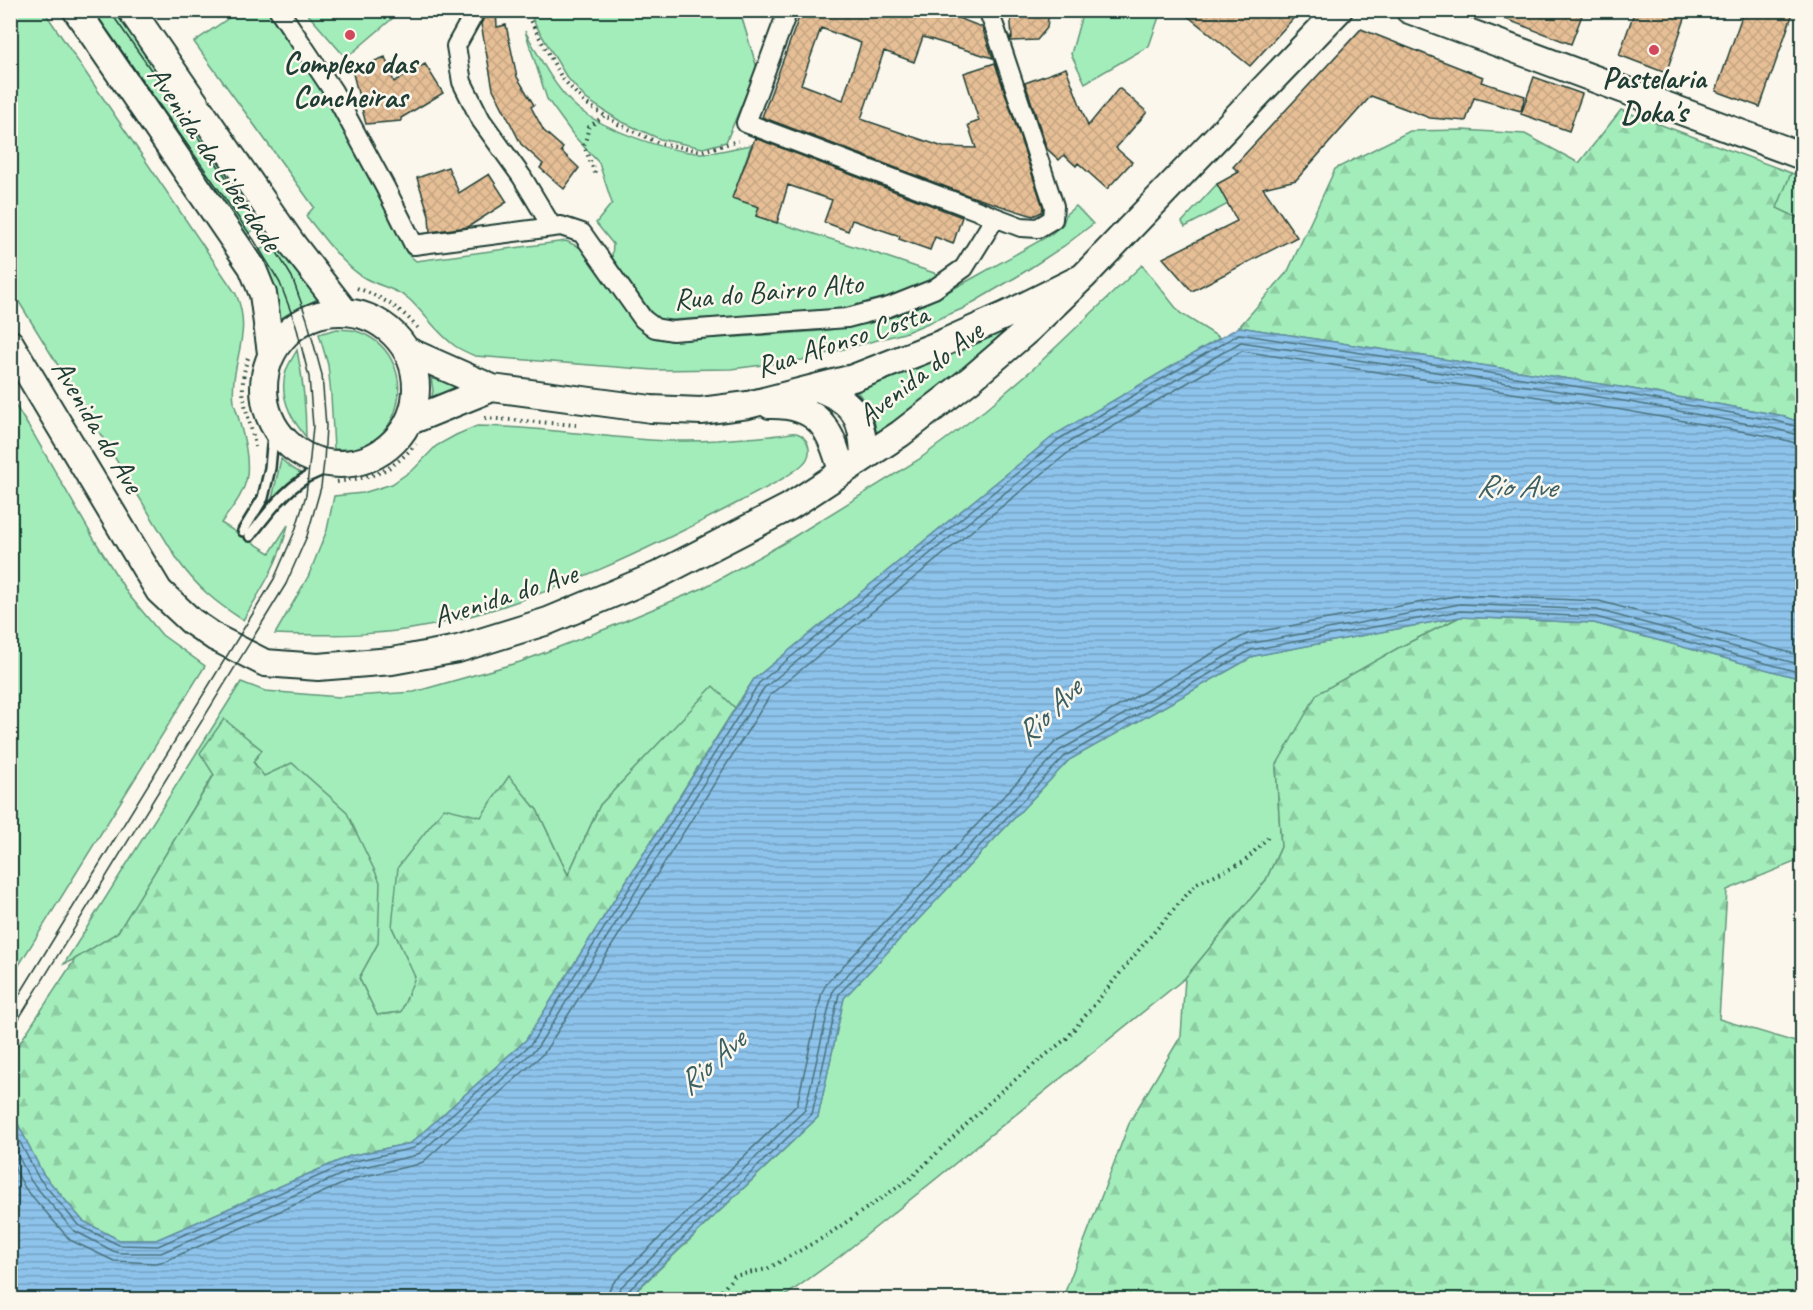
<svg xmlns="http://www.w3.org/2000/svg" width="1813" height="1310" viewBox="0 0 1813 1310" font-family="Caveat,sans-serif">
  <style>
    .green { fill: #a3edbb; stroke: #619578; stroke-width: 1.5 }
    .forest { fill: url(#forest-firs); stroke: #619578; stroke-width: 1.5 }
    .water { fill: url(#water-rules); stroke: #628ea2; stroke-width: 1.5 }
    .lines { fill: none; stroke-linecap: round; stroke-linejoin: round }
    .shore { stroke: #4b737e; stroke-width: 1.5 }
    .building { fill: url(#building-cross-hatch); stroke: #1f3d34; stroke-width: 1.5; fill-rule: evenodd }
    .lane-casing { stroke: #1f3d34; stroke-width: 14 }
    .street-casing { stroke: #1f3d34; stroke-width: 22 }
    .secondary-casing { stroke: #1f3d34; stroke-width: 30 }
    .path { stroke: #1f3d34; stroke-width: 4; stroke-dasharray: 1.5 4.5; stroke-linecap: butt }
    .lane { stroke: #fbf7ec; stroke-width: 9 }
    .street { stroke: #fbf7ec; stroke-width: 18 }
    .secondary { stroke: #fbf7ec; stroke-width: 26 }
    .tram { stroke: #1f3d34; stroke-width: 1.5 }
    .poi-dot { fill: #d1495b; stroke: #fbf7ec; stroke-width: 2 }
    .labels { text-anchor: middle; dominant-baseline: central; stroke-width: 5; stroke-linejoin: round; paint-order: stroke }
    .poi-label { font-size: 30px; font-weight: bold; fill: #1f3d34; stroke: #fbf7ec }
    .street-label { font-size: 30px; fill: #1f3d34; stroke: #fbf7ec }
    .water-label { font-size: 32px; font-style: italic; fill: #3b5f62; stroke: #fbf7ec }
  </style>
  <defs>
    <pattern id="forest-firs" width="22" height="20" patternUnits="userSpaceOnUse" patternTransform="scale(1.5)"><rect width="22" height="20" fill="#a3edbb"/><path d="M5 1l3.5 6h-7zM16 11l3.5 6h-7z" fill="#8ccca1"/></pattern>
    <pattern id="water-rules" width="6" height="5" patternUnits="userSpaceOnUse" patternTransform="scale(1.5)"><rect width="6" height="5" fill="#8ec4ec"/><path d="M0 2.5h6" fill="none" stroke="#73a0c0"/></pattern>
    <pattern id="building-cross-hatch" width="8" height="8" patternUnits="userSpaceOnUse" patternTransform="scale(1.5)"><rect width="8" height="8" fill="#e6bf96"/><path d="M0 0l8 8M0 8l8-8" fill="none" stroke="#c5a582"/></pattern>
  </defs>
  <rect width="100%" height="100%" fill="#fbf7ec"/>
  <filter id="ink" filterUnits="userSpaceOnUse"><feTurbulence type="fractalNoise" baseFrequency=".0167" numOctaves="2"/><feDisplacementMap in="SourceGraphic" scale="12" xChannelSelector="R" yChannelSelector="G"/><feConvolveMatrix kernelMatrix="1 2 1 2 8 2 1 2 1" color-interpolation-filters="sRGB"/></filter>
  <g filter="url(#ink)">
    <path class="green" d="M398,10l2,2 -54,46 -41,-47z
      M11,11h33l192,283c18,41 -7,69 -2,108 1,6 4,12 5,18 5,18 10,36 8,55 -2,18 -15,33 -26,48l49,30 18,-28c-8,35 -26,64 -45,95 -28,-18 -45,-32 -64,-58l-168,-273z
      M84,11h39l145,209 -29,20z
      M239,11h28l50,73 56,99 34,70 9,8 150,-20 17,8 49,71 19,14 18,5 69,-2 83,-6 47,-7 57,-20 50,-27 75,-42 13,-11 3,-10 10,-8 17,18 -29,22 -46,30 -56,33 -58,24 -102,27 -71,9 -77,1 -179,-14c-7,-3 -14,-6 -20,-10 -18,-13 -30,-32 -46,-47 -14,-11 -32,-13 -46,-22 -23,-15 -40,-41 -57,-61l8,-9 -120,-165z
      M529,11h213l-1,4 16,53 -31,74 -23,6 -43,-9 -40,-18 -34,-22 -20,-23 -31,-52z
      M1083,11v-1l78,1 -12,35 -64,37 -14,-29z
      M525,31c14,25 27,53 48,73 25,24 94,48 128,49 15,1 35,-6 50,-8l-18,52 26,10 -3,9 113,35 71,24c-51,32 -109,36 -168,40 -33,2 -67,3 -101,5l-15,-1 -44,-61 1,-14 -17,-21 16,-20 -13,-40 -25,-27 -27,-37z
      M1791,173l11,4v43l-26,-12z
      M1217,184l11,20 -43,23 -3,-5z
      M279,237l44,59 -44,23 -28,-63z
      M1142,265l38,48 40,25 -164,96 -302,245 -19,29 -22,-21 -113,118 -32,70 -31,-65 -28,-33 -28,41 -89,109 24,50 -15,35 -24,3 -18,-37 19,-35 -125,-182 9,-11 -48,24 -96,159 -43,26 -11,5 177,-282 24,9 75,6 74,-5 106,-30 88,-34 95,-40 79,-44 136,-84 67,-50 49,-42z
      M1055,294l-136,112 -39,26 -4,-1c-2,-19 -9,-30 -23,-43z
      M337,329c6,1 13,0 19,2 67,21 52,125 -22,118l-3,-54 -3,-30 -9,-31z
      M297,350c6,29 9,57 9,87 -15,-18 -28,-41 -20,-66 2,-7 8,-15 11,-21z
      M431,378l16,5 22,4 -38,17 2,-14z
      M10,397l24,38 60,104 34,55 34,41 43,31 -194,312z
      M477,426c81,0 160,20 241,14 20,-2 40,-2 60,-5 6,0 13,-3 18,-2 2,0 7,3 8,5 5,5 7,14 3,21 -7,13 -51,34 -66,42 -90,47 -191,96 -290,120 -59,15 -116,15 -176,13l33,-57 19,-47 7,-34 29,-3 29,-9 23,-16 21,-22 20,-11z
      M281,459l9,8 12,7 -14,9 -16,16z
      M1460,617l-62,31 -122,118 5,81 -15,33 -81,98 -346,279 -58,42h-11l-28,-9 -10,9 -105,1 191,-183 26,-119 225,-238 185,-104z"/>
    <path class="forest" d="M1621,110l170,63 -14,35 25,12v203l-23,-8 -153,-27 -387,-61 49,-56 47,-102 75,-38 53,-1 62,4 54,29z
      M1460,617l134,6 208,56v180l-75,31 -8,129 83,25v255l-740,1 68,-179 51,-85 4,-58 81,-98 15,-33 -5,-81 41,-72 81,-46z
      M713,686l22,22 -209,332 -115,103 -61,13 -194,84h-37l-36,-19 -40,-47 -32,-64v-54l64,-97 43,-27 96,-157 -14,-22 24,-34 38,31 -9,12 11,14 28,-13 54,48 34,71 -2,61 -19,35 18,37 24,-3 14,-35 -23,-50 6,-60 46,-59 37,9 28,-41 28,34 31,65 32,-70z"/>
    <path class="water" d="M1239,327l387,61 153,27 23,8v256l-208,-56 -134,-6 -206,39 -185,104 -225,238 -26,119 -191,182h-616v-189l32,64 40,47 36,19h37l194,-84 61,-13 115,-103 228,-361 302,-245z"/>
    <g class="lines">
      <path class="shore" d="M10,1123l28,54 40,48 41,20 39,1 193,-84 63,-14 117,-104 228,-361 300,-244 180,-105 386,60 152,27 25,7
        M10,1140l21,41 42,49 40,21 7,2h41l193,-84 59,-13 7,-3 117,-105 227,-360 300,-243 177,-103 383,59 152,28 26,7
        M10,1160l15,28 45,52 44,21 42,2 9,-2 191,-83 59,-13 8,-3 121,-109 227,-359 298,-242 173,-101 380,59 152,27 28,8
        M607,1300l2,-10 5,-8 183,-177 25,-113 5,-9 228,-241 188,-106 7,-3 211,-38 138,6 203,55
        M616,1300l1,-7 4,-6 184,-177 28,-120 226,-239 189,-107 212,-40 137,6 205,55
        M624,1300l2,-7 186,-179 27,-120 226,-238 186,-106 209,-39 136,6 206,56"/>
    </g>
    <path class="building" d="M487,10h9l1,17 9,-2 11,52 17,28 -3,2 13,24 19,17 -2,3 18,17 -15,21 -24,-21 3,-4 -22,-20 -28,-55 -12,-65z
      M799,10h138l45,17 11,31 -70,-21 -9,25 -30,-11 -23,68 82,28 33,1 -8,-23 11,-4 -15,-48 31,-10 48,144 -1,5 -9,4 -63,-20 -208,-79 36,-97 -1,-1zM821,28l40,15 -18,57 -42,-16z
      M1010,10h39l-2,18 -10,12 -26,1 -1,-4 2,1z
      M1180,10h121l-51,56z
      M1488,10h96l-13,34 -84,-32z
      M1635,10h53l-22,63 -47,-18z
      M1744,10h50l-34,97 -44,-16z
      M1361,29l122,48 -2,5 44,14 -4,15 -47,-13 -8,23 -36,-3 -59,-22 -75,84 -33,8 34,49 -105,54 -29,-33 74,-37 -20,-37 22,-12 -6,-5z
      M385,57l9,25 31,-18 18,29 -42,25v3l-35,3 -14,-54z
      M1066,68l22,58 31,-38 28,24 -31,36 16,14 -25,27 -29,-26 -2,3 -12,-11 -5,5 -12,-11 -22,-66z
      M1534,77l48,17 -13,37 -48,-17z
      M755,138l207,79 -9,27 -18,-7 -5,13 -31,-11 1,-3 -48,-16 -4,11 -24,-9 8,-22 -44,-15 -11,38 -21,-7 3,-9 -27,-9z
      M448,167l11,26 30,-19 18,28 -39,25 -38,5 -1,-17 -12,-37z"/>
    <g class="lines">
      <g class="lane-casing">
        <path id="lane" d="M243,531l20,-33 7,-30 4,-43
          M250,536c17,-22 34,-45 57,-59 10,-5 21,-9 31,-14"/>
      </g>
      <g class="street-casing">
        <path id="street" d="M279,10l54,81 52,96 29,58 147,-19 21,7 61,86 12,9 17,3 175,-13 42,-11 45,-18 30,-21 31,-50
          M476,10l-20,36 6,36 19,38 41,57 30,50
          M788,10l-42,113 275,104 17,1 15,-9 1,-13 -58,-175 -8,-21"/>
      </g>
      <g class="secondary-casing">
        <path id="secondary" d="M76,10l176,257 11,27 8,59
          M131,10l162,235 52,67
          M1409,10l393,146
          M264 388a76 76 0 1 1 152 0a76 76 0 1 1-152 0Z
          M10,343l149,248 32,30 25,17 49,25 53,4 74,-6 66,-12 90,-28 110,-46 131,-68 111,-73 71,-55 57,-49 55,-53
          M406,350l86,38 159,21 50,2 47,-6 105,-27 92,-36 61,-27 77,-38 256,-267
          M817,388c38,13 46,31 47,69
          M770,405c49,-1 61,24 72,67
          M408,422l84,-34"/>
      </g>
      <path class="path" d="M526,10l5,12 31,56 22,24 34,22 41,19 43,8 36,-10
        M595,173l-11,-27 5,-19 16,-12
        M357,288c24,9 46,21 62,42
        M248,358c-13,36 2,55 7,89
        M485,418l91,7
        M337,482c39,-6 51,-8 79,-38
        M714,1300l20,-24 33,-7 59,-33 85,-58 89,-86 67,-54 80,-98 50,-57 47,-21 27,-28"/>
      <use href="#lane" class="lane"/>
      <use href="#street" class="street"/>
      <use href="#secondary" class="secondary"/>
      <path class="tram" d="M10,1010l264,-431 21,-48 11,-36 4,-37 3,-32 -4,-49 -13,-52 -16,-42 -26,-43 -161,-230
        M10,1033l276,-449 21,-48 14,-49 3,-25 2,-36 -4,-51 -15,-56 -15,-42 -27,-44 -156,-223"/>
    </g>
  </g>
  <g class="poi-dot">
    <circle cx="350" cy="35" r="6"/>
    <circle cx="1654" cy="50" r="6"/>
  </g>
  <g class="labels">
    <g class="poi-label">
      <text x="350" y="63">Complexo das<tspan x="350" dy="34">Concheiras</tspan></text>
      <text x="1654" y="78">Pastelaria<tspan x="1654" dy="34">Doka's</tspan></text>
    </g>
    <g class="street-label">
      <text transform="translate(215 158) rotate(56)">Avenida da Liberdade</text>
      <text transform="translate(768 291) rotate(-5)">Rua do Bairro Alto</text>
      <text transform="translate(842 340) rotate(-18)">Rua Afonso Costa</text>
      <text transform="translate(920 373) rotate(-38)">Avenida do Ave</text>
      <text transform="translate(98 426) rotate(59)">Avenida do Ave</text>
      <text transform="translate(505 595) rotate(-18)">Avenida do Ave</text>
    </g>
    <g class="water-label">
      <text transform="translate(1516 486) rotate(1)">Rio Ave</text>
      <text transform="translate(1048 712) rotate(-45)">Rio Ave</text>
      <text transform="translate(711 1062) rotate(-42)">Rio Ave</text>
    </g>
  </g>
  <rect width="1813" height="1310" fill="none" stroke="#fbf7ec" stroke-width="36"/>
  <rect x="18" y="18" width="1777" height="1274" fill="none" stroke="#1f3d34" stroke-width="2" filter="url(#ink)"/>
</svg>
